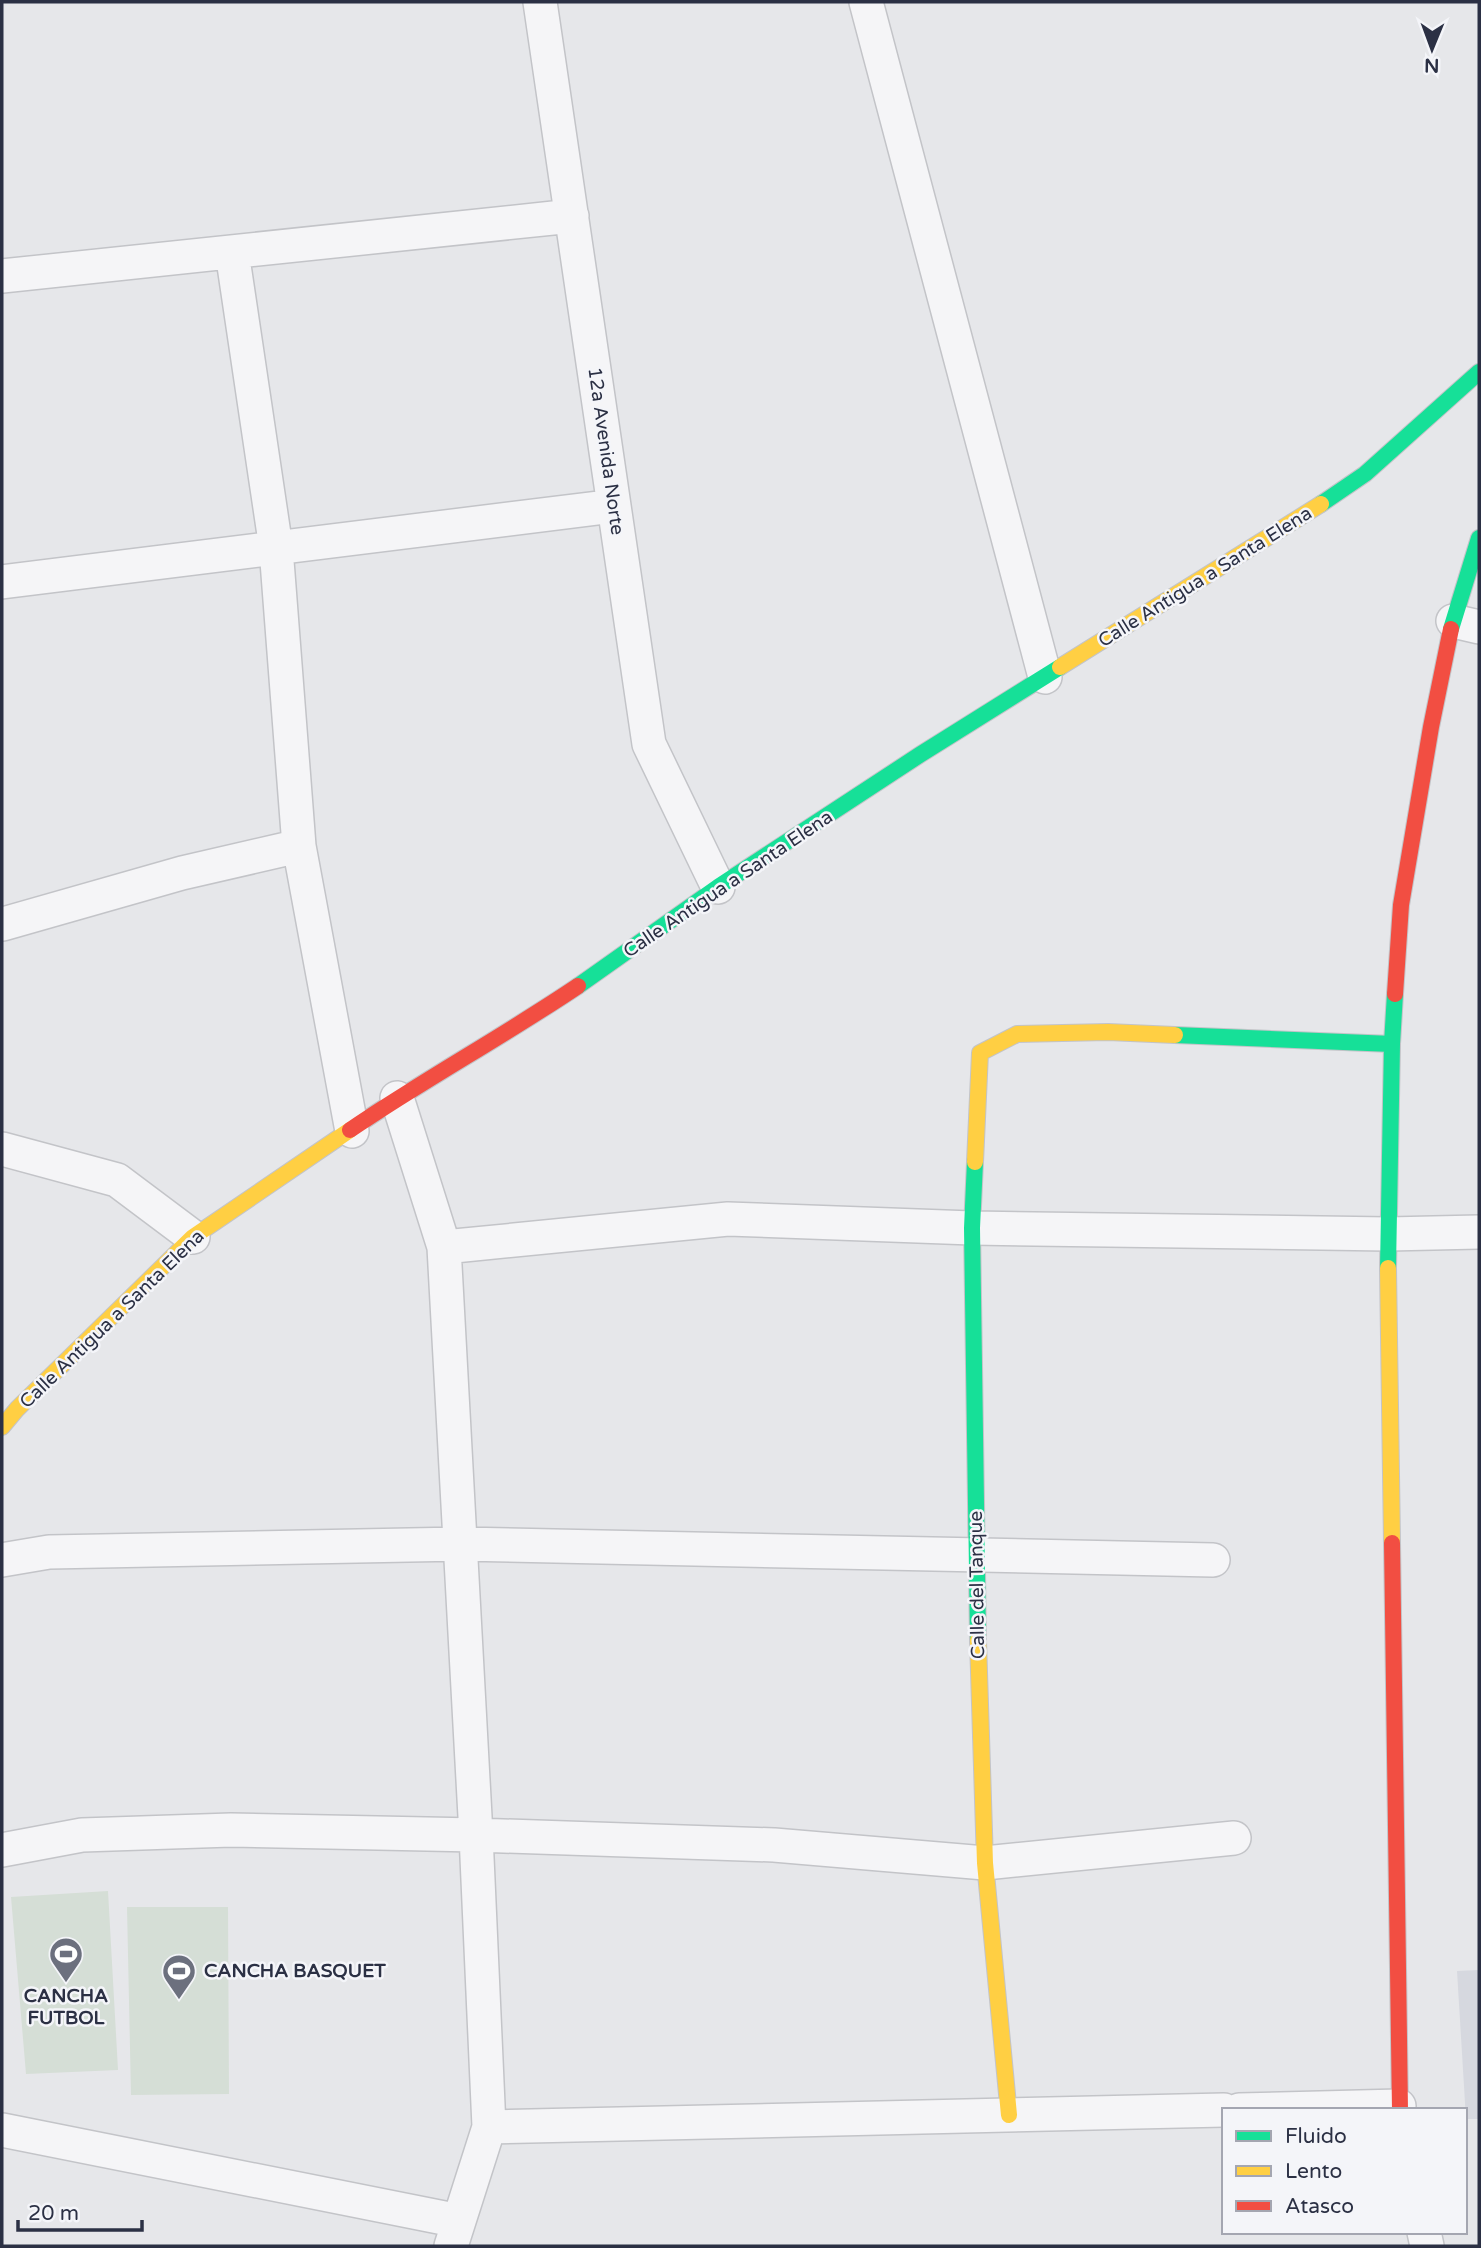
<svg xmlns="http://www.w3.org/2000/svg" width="1481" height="2248" viewBox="0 0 1481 2248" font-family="'Varela Round',sans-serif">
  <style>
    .built { fill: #d6d8df }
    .green { fill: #d5ded6 }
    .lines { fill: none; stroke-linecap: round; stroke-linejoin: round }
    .street-casing { stroke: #c3c4c8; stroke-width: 36 }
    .fast-casing { stroke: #c3c4c8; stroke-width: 18 }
    .slow-casing { stroke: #c3c4c8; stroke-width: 18 }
    .jam-casing { stroke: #c3c4c8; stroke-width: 18 }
    .street { stroke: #f5f5f7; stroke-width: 33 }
    .fast { stroke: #16e098; stroke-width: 16 }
    .slow { stroke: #ffcf43; stroke-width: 16 }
    .jam { stroke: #f24e42; stroke-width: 16 }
    .labels { text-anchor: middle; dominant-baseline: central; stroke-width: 5; stroke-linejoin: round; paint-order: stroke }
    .street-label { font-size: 19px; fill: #2b3044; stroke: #f4f5f9 }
    .poi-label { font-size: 19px; font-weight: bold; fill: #2b3044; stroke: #f4f5f9; text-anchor: start }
  </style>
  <rect width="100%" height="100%" fill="#e6e7ea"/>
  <path class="built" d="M1479,1970v149h-13l-9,-148z"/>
  <path class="green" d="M108,1891l10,179 -92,4 -15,-177z
    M127,1907h101l1,187 -98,1z"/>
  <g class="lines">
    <g class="street-casing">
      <path id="street" d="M540,2l109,742 69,143
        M866,2l179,675
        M232,252l44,296 23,298 53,285
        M2,276l570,-60
        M2,582l612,-76
        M1453,621l26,6
        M3,924l179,-51 117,-27
        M397,1098l47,149 32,588 13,292 -38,119
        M2,1149l115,31 76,57
        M444,1247l284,-28 244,9 416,6 91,-2
        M2,1560l47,-8 412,-8 752,16
        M2,1850l80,-15 149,-5 245,5 298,10 211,18 249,-25
        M1239,2110l160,-4
        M489,2127l735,-17
        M2,2130l457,91
        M1424,2232l3,14"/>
    </g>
    <g class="fast-casing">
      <path id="fast" d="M1321,504l44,-30 114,-102
        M1451,629l28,-91
        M578,986l140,-99 203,-133 139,-87
        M1175,1035l217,9
        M975,1162l-3,66 6,412
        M1388,1268l4,-224 3,-50"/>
    </g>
    <g class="slow-casing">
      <path id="slow" d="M1060,667l261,-163
        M975,1162l5,-109 37,-19 91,-2 67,3
        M1388,1268l4,275
        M2,1427l15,-18 176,-172 157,-107
        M978,1640l7,223 24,252"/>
    </g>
    <g class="jam-casing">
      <path id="jam" d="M1395,994l6,-89 30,-178 20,-98
        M350,1130c75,-51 154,-94 228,-144
        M1392,1543l8,567"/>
    </g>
    <use href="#street" class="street"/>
    <use href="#fast" class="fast"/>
    <use href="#slow" class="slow"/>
    <use href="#jam" class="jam"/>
  </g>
  <defs>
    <g id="stadium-pin" transform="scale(1.75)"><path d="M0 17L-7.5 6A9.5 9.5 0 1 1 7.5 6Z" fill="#6c707e" stroke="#f4f5f9"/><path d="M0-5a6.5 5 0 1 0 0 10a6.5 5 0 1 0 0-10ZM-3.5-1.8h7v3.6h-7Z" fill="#fff"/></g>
  </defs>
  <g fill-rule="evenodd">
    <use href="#stadium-pin" x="66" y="1954"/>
    <use href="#stadium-pin" x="179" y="1971"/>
  </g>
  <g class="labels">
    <g class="street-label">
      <text transform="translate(606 451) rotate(82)">12a Avenida Norte</text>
      <text transform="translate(1205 577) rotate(-32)">Calle Antigua a Santa Elena</text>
      <text transform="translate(728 884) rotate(-34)">Calle Antigua a Santa Elena</text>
      <text transform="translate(112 1319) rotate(-44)">Calle Antigua a Santa Elena</text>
      <text transform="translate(977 1585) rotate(-91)">Calle del Tanque</text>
    </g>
    <g class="poi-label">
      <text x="204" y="1971">CANCHA BASQUET</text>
      <text x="66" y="1996" text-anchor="middle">CANCHA<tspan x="66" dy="22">FUTBOL</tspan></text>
    </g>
  </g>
  <rect width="1481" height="2248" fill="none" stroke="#2b3044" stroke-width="7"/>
  <rect x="1222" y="2108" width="245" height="126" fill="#f4f5f9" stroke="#a4a6b1" stroke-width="2"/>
  <rect x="1236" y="2131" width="35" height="10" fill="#16e098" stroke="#a4a6b1" stroke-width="2"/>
  <text x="1285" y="2143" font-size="21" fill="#2b3044">Fluido</text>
  <rect x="1236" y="2166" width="35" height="10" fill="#ffcf43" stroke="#a4a6b1" stroke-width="2"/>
  <text x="1285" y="2178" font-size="21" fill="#2b3044">Lento</text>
  <rect x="1236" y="2201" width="35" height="10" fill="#f24e42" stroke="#a4a6b1" stroke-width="2"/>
  <text x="1285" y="2213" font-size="21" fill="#2b3044">Atasco</text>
  <g transform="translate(1432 49) rotate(181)" stroke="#f4f5f9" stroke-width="5" paint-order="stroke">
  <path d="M0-5L12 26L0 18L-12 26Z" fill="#2b3044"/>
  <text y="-10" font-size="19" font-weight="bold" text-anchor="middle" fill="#2b3044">N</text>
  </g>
  <path d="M18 2220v10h124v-10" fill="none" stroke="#2b3044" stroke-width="3.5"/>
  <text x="28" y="2220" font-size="21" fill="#2b3044" stroke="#f4f5f9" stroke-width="5" paint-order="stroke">20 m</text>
</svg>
